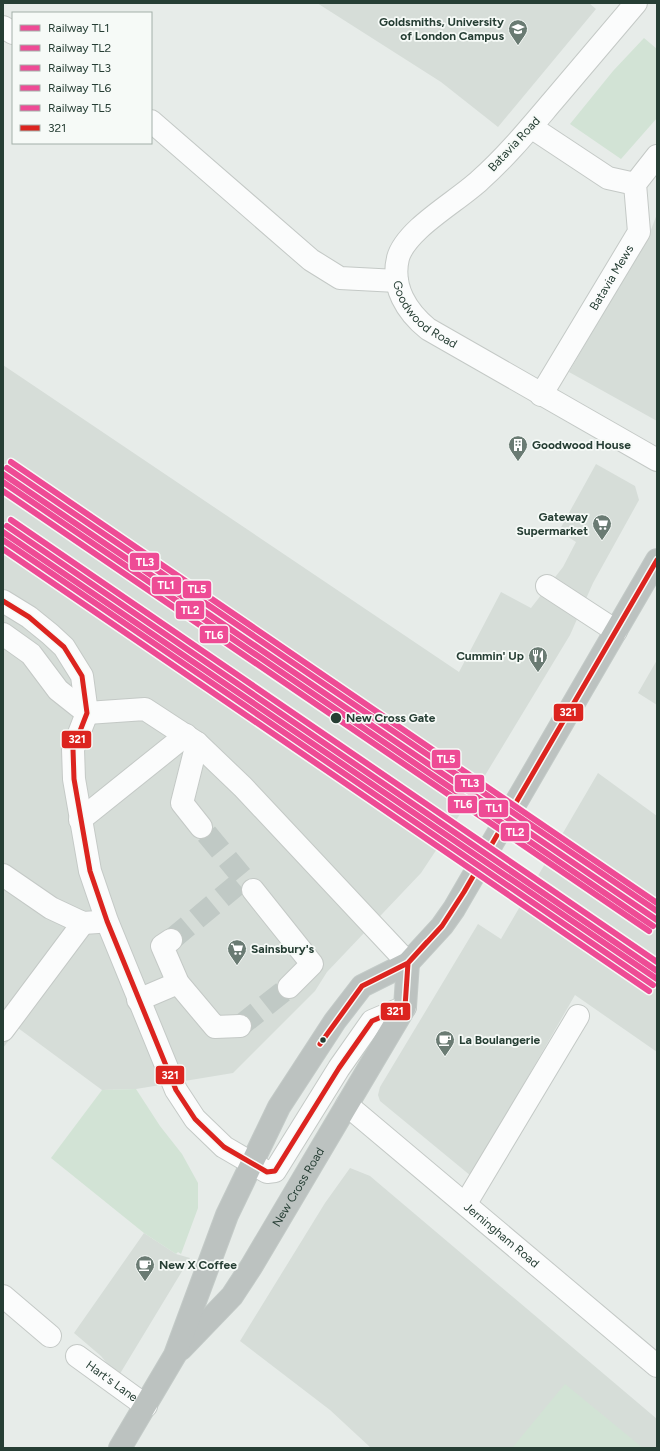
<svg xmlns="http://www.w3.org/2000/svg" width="660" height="1451" viewBox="0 0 660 1451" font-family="Figtree,sans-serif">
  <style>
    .built { fill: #d6ddd8 }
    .green { fill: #d2e3d5 }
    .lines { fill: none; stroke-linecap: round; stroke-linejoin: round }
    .minor-tunnel { stroke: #c0c9c5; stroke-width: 22; stroke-dasharray: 22 11; stroke-linecap: butt }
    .minor-casing { stroke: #c4c9c6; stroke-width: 24 }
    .highway-casing { stroke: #c3cac7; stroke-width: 24 }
    .minor { stroke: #fbfcfc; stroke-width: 22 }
    .highway { stroke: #bcc2c0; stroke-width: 22 }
    .bus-1-casing { stroke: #f6faf7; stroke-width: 8 }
    .bus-1 { stroke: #dc241f; stroke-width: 5 }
    .rail-1-casing { stroke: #f6faf7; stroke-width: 9 }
    .rail-2-casing { stroke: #f6faf7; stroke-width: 9 }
    .rail-3-casing { stroke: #f6faf7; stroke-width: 9 }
    .rail-4-casing { stroke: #f6faf7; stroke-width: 9 }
    .rail-5-casing { stroke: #f6faf7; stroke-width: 9 }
    .rail-1 { stroke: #ee4b95; stroke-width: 6 }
    .rail-2 { stroke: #ee4b95; stroke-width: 6 }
    .rail-3 { stroke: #ee4b95; stroke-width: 6 }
    .rail-4 { stroke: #ee4b95; stroke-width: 6 }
    .rail-5 { stroke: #ee4b95; stroke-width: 6 }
    .stop-dot { fill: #263e34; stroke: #f6faf7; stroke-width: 1.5 }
    .labels { text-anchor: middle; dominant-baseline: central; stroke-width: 3.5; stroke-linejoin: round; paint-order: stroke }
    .poi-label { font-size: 12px; font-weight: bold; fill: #263e34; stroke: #f6faf7; text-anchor: start }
    .street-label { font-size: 12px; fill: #263e34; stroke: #f6faf7 }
    .stop-label { font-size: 12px; font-weight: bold; fill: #263e34; stroke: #f6faf7; text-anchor: start }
    .line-badge { stroke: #f6faf7; stroke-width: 1.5 }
    .badge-label { font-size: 11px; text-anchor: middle; font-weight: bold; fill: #fff }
  </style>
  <rect width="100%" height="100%" fill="#e7ece9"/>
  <path class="built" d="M317,3h272l7,6 -98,118 -57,-45z
    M657,214v207l-88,-49 80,-137z
    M3,365l456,307 42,-80 30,16 32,-41 13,-25 -17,-11 37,-67 39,22 4,14 -46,83 -23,52 -92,152 -57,86 -94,99 -12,19 -82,82 -97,16 -34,1 -84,-62 -15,20z
    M657,660v45l-19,-12z
    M598,773l59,43v236l-82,-57 -104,181 -91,-75 -2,-6 2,-8 98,-163 23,15z
    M350,1168l20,8 287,243v29h-286l-41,-38 -90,-69 85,-138z
    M144,1233l32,21 14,4 -72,119 -17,-21 -27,-23z"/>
  <path class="green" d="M644,38l13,11v69l-36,41 -51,-35 43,-53z
    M136,1089l24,37 22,28 16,29v25l-17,46 -3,-2 -2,2 -32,-21 -93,-75 51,-68z
    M565,1384l78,64h-131z"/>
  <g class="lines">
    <path class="minor-tunnel" d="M171,940l73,-61 -43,-52
      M240,1026l49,-39"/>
    <g class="minor-casing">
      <g id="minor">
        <path id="s1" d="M636,3c-28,33 -56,66 -84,99 -23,27 -46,55 -72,78 -22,21 -74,49 -82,78 -7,29 9,54 30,71l229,131"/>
        <path d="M3,27l10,6"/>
        <path d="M151,121l160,139 29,18 57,3"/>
        <path d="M531,127l77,51 27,6"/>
        <path id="s2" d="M541,395l98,-163 -4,-48 22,-28"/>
        <path d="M547,586l69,45"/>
        <path d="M3,601l26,16 21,17 14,13 18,29 5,37 -14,36 1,30 16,92 17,50 69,169 19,29 29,28 43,25 8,-1 64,-103 33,-47 33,-14"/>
        <path d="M3,634l28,20 27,36 29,23 58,-4 52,34 46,44 165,176"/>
        <path d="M197,743l-15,60 19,24"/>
        <path d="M80,820l106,-85"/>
        <path d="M3,875l48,33 32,15 15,-1"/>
        <path d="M253,890l59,74 -23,23"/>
        <path d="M171,940l-9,6 16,37 37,44 25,-1"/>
        <path d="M138,1000l40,-17"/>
        <path d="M3,1030l80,-107"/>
        <path id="s3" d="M347,1105l310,261"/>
        <path d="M466,1203l112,-187"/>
        <path d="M3,1296l47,40"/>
        <path id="s4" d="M77,1356l69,50"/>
      </g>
    </g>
    <g class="highway-casing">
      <g id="highway">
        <path id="s5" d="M181,1349l51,-53 19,-29 154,-260 3,-44"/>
        <path d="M120,1448l55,-93 52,-140 52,-108 56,-86 27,-35 46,-23 34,-37 12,-17 203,-349"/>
      </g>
    </g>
    <use href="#minor" class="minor"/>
    <use href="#highway" class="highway"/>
    <g class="bus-1-casing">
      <path id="bus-1" d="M3,601l26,16 35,30 18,29 5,37 -14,36 1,30 16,92 17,50 69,169 19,29 29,28 43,25 8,-1 64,-103 33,-47 33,-14 3,-44 34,-37 22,-34 193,-332
        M320,1044l42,-58 46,-23 19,-21"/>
    </g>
    <use href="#bus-1" class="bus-1"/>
    <g class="rail-1-casing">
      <path id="rail-1" d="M3,474l654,446
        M3,532l654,447"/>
    </g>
    <g class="rail-2-casing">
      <path id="rail-2" d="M3,482l650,444
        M3,540l650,445"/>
    </g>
    <g class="rail-3-casing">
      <path id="rail-3" d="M7,468l650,443
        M7,526l650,445"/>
    </g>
    <g class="rail-4-casing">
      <path id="rail-4" d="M3,491l646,440
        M3,549l646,442"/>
    </g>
    <g class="rail-5-casing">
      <path id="rail-5" d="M11,462l646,441
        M11,520l646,442"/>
    </g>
    <use href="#rail-1" class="rail-1"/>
    <use href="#rail-2" class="rail-2"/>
    <use href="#rail-3" class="rail-3"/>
    <use href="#rail-4" class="rail-4"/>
    <use href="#rail-5" class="rail-5"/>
  </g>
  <defs>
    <g id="university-pin" transform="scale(1)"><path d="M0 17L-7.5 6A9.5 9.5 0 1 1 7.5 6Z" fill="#6a7b73" stroke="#f6faf7"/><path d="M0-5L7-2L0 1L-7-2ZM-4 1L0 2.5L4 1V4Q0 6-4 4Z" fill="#fff"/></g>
    <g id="building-pin" transform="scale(1)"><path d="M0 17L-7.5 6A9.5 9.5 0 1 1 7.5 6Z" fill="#6a7b73" stroke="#f6faf7"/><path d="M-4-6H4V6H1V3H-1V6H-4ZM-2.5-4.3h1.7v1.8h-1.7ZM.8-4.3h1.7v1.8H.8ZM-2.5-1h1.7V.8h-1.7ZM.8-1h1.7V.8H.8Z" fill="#fff"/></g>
    <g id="supermarket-pin" transform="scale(1)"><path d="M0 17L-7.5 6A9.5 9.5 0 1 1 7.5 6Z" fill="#6a7b73" stroke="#f6faf7"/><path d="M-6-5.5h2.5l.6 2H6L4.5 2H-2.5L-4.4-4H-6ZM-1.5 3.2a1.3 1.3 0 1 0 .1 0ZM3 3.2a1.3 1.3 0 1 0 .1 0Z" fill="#fff"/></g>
    <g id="restaurant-pin" transform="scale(1)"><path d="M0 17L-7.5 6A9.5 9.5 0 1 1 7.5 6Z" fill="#6a7b73" stroke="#f6faf7"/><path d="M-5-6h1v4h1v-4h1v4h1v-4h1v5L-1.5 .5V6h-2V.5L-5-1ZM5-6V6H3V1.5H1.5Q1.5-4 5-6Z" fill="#fff"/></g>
    <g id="cafe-pin" transform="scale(1)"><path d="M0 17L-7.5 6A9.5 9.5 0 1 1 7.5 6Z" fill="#6a7b73" stroke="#f6faf7"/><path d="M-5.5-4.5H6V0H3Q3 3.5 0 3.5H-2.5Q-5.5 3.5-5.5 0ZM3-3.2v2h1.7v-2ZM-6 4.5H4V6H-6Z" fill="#fff"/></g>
  </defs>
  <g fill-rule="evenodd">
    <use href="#university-pin" x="518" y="29"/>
    <use href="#building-pin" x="518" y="445"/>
    <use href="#supermarket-pin" x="602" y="524"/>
    <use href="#restaurant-pin" x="538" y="656"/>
    <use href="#supermarket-pin" x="237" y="949"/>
    <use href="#cafe-pin" x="445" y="1040"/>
    <use href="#cafe-pin" x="145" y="1265"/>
  </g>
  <g class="stop-dot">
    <circle cx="336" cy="718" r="6"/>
    <circle cx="323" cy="1040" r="3.5"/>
  </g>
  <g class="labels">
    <g class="poi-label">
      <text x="504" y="22" text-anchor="end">Goldsmiths, University<tspan x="504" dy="14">of London Campus</tspan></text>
      <text x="532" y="445">Goodwood House</text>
      <text x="588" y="517" text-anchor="end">Gateway<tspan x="588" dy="14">Supermarket</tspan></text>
      <text x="524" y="656" text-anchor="end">Cummin' Up</text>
      <text x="251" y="949">Sainsbury's</text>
      <text x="459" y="1040">La Boulangerie</text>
      <text x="159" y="1265">New X Coffee</text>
    </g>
    <g class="street-label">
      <text transform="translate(514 144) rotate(-47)">Batavia Road</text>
      <text stroke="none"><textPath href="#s2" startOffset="137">Batavia Mews</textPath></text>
      <text stroke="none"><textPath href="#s1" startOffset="419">Goodwood Road</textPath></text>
      <text stroke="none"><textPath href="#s5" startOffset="201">New Cross Road</textPath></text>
      <text stroke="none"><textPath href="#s3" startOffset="202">Jerningham Road</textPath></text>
      <text stroke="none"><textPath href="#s4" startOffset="43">Hart's Lane</textPath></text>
    </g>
    <g class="stop-label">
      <text x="346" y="718">New Cross Gate</text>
    </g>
  </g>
  <g class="line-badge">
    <rect x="129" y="552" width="31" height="19" rx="4" fill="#ee4b95"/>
    <rect x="151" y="576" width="31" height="19" rx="4" fill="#ee4b95"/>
    <rect x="182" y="580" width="30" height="19" rx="4" fill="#ee4b95"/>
    <rect x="175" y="600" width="30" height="20" rx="4" fill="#ee4b95"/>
    <rect x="199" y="625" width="30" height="19" rx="4" fill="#ee4b95"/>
    <rect x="553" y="703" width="31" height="19" rx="4" fill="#dc241f"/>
    <rect x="61" y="730" width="31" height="19" rx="4" fill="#dc241f"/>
    <rect x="431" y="749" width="30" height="20" rx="4" fill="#ee4b95"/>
    <rect x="454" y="774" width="31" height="19" rx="4" fill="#ee4b95"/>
    <rect x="447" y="795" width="31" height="19" rx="4" fill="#ee4b95"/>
    <rect x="478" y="799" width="31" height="19" rx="4" fill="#ee4b95"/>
    <rect x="500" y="822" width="30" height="20" rx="4" fill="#ee4b95"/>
    <rect x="380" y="1002" width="31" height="19" rx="4" fill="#dc241f"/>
    <rect x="155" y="1065" width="30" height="20" rx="4" fill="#dc241f"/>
  </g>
  <g class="badge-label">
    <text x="145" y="566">TL3</text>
    <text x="166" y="589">TL1</text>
    <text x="197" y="593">TL5</text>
    <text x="190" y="614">TL2</text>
    <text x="214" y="639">TL6</text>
    <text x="568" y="716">321</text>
    <text x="77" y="743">321</text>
    <text x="446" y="763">TL5</text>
    <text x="470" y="787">TL3</text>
    <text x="463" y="808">TL6</text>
    <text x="494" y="812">TL1</text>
    <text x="515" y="836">TL2</text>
    <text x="395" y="1015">321</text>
    <text x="170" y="1079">321</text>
  </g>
  <rect width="660" height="1451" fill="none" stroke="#263e34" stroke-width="8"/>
  <rect x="12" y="12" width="140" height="132" fill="#f6faf7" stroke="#a3afa9"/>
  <rect x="20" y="25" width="20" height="6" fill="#ee4b95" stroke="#a3afa9"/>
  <text x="48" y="32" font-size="12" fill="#263e34">Railway TL1</text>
  <rect x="20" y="45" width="20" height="6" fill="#ee4b95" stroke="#a3afa9"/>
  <text x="48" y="52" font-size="12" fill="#263e34">Railway TL2</text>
  <rect x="20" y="65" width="20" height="6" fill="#ee4b95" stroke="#a3afa9"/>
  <text x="48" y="72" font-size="12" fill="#263e34">Railway TL3</text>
  <rect x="20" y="85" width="20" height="6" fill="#ee4b95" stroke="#a3afa9"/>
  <text x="48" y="92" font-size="12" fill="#263e34">Railway TL6</text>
  <rect x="20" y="105" width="20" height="6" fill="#ee4b95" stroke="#a3afa9"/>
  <text x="48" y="112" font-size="12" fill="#263e34">Railway TL5</text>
  <rect x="20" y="125" width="20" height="6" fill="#dc241f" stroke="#a3afa9"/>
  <text x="48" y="132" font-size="12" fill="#263e34">321</text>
</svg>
